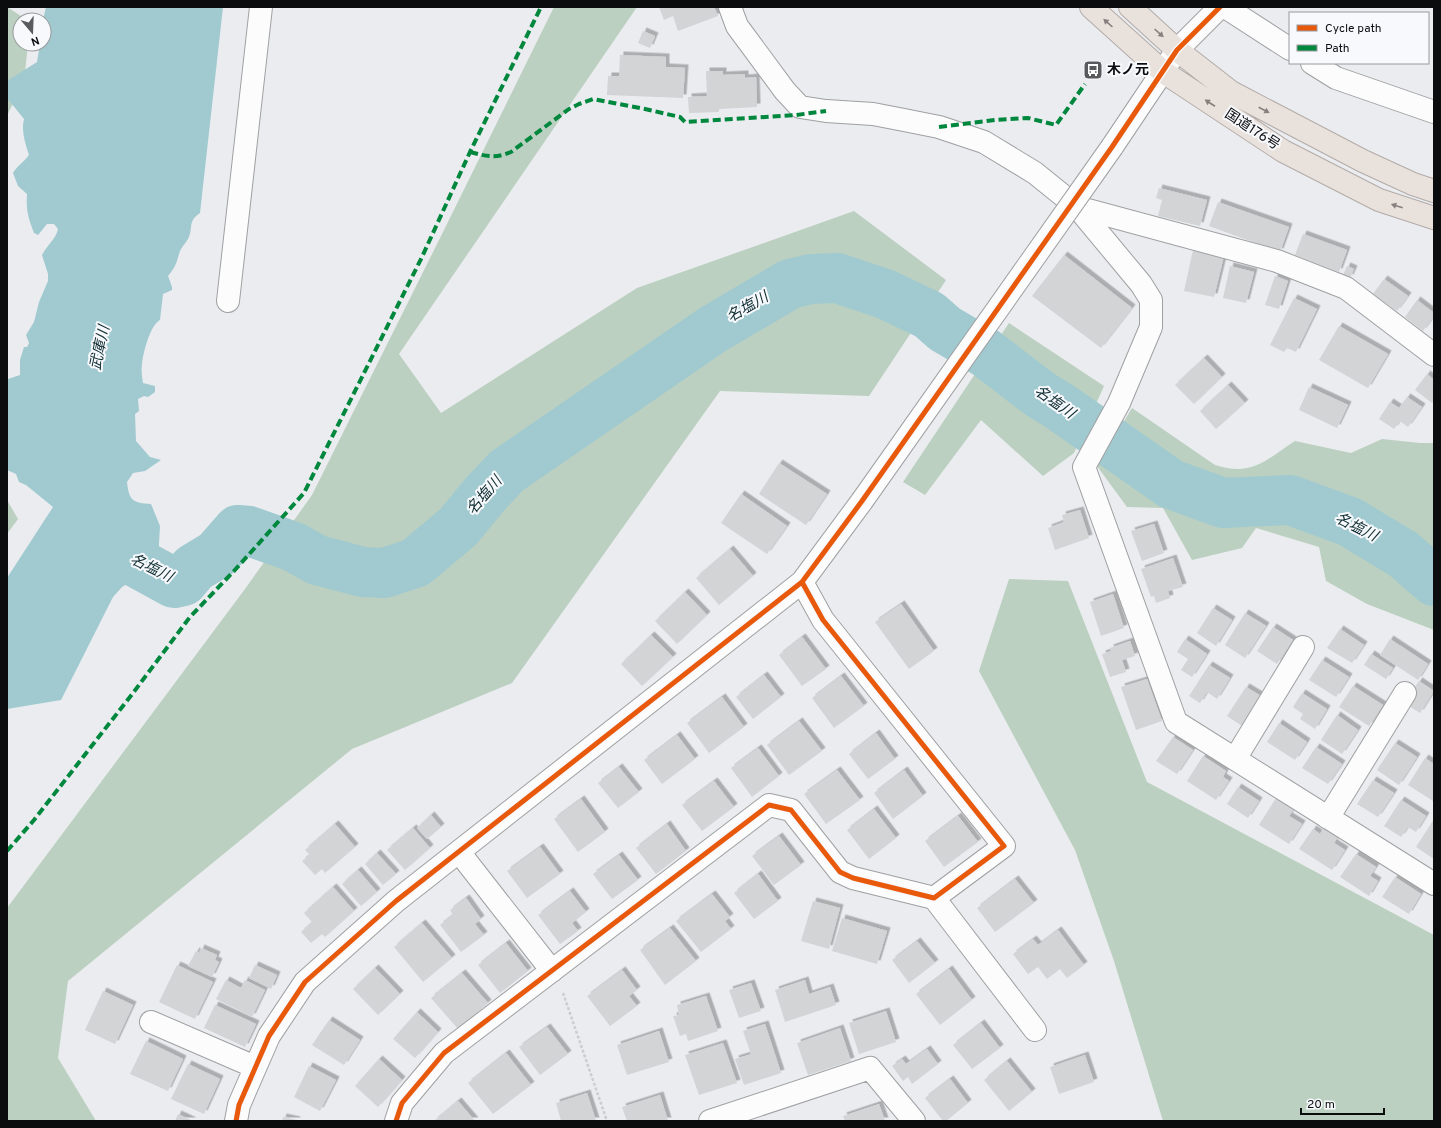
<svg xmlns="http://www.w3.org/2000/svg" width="1441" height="1128" viewBox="0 0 1441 1128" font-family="Overpass,'Noto Sans JP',sans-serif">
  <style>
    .forest { fill: #bbd0c0 }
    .water { fill: #a0cad0 }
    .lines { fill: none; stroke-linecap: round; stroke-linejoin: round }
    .river { stroke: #a0cad0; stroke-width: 50 }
    .building { fill: #d2d4d6; filter: url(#shadow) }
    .minor-casing { stroke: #9fa0a2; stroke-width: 24 }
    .highway-casing { stroke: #b2aba8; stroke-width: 24 }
    .path { stroke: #cdcdce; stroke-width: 2.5; stroke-dasharray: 3 2; stroke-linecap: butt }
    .minor { stroke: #fcfcfd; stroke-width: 22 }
    .highway { stroke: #e9e1dc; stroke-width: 22 }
    .minor-bridge-casing { stroke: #9fa0a2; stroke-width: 24; stroke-linecap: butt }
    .minor-bridge { stroke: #fcfcfd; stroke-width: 22 }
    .quiet { stroke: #00873e; stroke-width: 4; stroke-dasharray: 8 4; stroke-linecap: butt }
    .cycleway-casing { stroke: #f7f9fd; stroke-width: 8 }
    .cycleway { stroke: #e8590c; stroke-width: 5 }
    .oneway { fill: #85817f }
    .labels { text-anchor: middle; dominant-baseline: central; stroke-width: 4; stroke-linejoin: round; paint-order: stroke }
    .poi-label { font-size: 14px; font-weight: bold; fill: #0b0c0d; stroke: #f7f9fd; text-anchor: start }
    .street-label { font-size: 14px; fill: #0b0c0d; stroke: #f7f9fd }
    .water-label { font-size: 15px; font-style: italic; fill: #123034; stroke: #f7f9fd }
  </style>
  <defs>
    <filter id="shadow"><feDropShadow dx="3.5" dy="-3.5" stdDeviation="0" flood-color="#0004"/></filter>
  </defs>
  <rect width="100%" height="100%" fill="#eaecef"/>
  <path class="forest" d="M7,7l14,9 2,4h-3v24h8l-3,28 -9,25 -9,19z
    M554,7h83l-238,347 42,59 196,-125 217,-77 92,69 -77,116 -149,-5 -208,292 -160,66 -284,232 -10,77 38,63h-89v-213l238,-319 67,-94 132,-265z
    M1009,323l95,63 -30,67 -31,23 -62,-56 -56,75 -22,-13z
    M1132,408l83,57c37,12 51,-5 80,-24l56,12 31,-14 38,4h14v138l-9,18 9,7v24l-67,-26 -41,-23 -7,-34 -63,-19 -14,20 -50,12 -29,-52 -36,-1 -30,-41z
    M7,500l11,19 -11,15z
    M1009,579l59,2 79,201 287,153v186h-271l-49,-160 -39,-111 -96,-179z"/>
  <path class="water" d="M46,7h177l-23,206c-12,8 -7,13 -11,24 -2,5 -7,9 -9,14 -4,12 -3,14 -12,25l4,11v3l-9,4 -3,26c-10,5 -17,33 -18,44 -1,6 0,13 1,19l12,3v6l-7,5 -4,-1 -6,3 1,12 -4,3 1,27 14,16 11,3 -16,11 -12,2 -6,9c2,19 6,21 24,22l9,22 -2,34 3,8 -7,11 -8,5 -16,-2 -8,5 -9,10 -52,103 -54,9v-131l46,-71 -27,-22 -7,-3 -3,-8 -9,-4 1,-91 12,-4v-15l4,-13h3l2,-4 -3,-8 8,-13 5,-20 9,-21v-7l-6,-19c5,-10 14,-16 16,-26l-4,-5h-7l-9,11 -4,-2c-6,-16 -8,-22 -7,-39l-9,-8 -5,-13c4,-7 11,-11 16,-18 -4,-12 -8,-24 -5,-36l-17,-21v-17l30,-19 3,-18h4l-1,-24z"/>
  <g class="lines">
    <path class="river" d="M99,542l75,41 9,-2 11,-13 23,-14 21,-24 11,1 45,16 23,13 46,12 21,1 31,-10 43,-36 28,-34 21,-22 205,-141 78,-46 21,-5 26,-1 48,16 44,21 16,14 41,24 55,42 18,11 112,78 52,19 67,-3 60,22 53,32 31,27"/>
  </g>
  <path class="building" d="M659,7h55l4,9 -40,15 -5,-15 -9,4z
    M643,31l12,5 -5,12 -12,-5z
    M620,55l46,2v10l19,1 -2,30 -76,-3 1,-19h11z
    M706,71h17v4l22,-1v4l11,-1 1,30 -38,2v3l-30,1 -1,-16 19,-1z
    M1159,188l48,12 -7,26 -42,-10 4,-16 -6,-2z
    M1218,202l71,25 -9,25 -71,-26z
    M1303,234l44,16 -8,22 -44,-17z
    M1193,250l31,6 -10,41 -30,-6z
    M1064,255l68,53 -31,40 -69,-52z
    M1230,266l24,6 -8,31 -23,-5z
    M1347,266l7,3 -4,9 -7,-3z
    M1275,276l13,5 -9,28 -14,-4z
    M1384,279l24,17 -11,15 -24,-17z
    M1294,298l23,11 -21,43 -9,-4 -3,4 -14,-7z
    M1417,300l17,13v3l-11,15 -18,-14z
    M1339,326l49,28 -20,34 -49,-28z
    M1204,358l18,19 -28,27 -19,-19z
    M1427,374l7,6v19l-2,4 -17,-13z
    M1228,385l17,18 -29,26 -16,-18z
    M1309,387l39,18 -11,23 -38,-18z
    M1407,397l15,10 -14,20 -8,-6 -6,8 -15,-10 11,-17 9,6z
    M779,463l48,31 -21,31 -47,-31z
    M741,494l46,32 -20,28 -46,-31z
    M1080,510l9,28 -34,12 -7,-22 16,-6 -2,-7z
    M1154,524l10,29 -22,8 -11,-30z
    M730,549l23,27 -34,29 -23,-27z
    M1173,558l10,29 -15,4 2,7 -14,5 -2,-7 -3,1 -10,-28z
    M685,592l22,23 -30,29 -22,-23z
    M1113,594l11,34 -23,8 -11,-34z
    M901,604l33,47 -25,18 -34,-47z
    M1213,608l19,12 -16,26 -19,-13z
    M1245,613l21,13 -21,32 -20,-13z
    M1273,627l20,13 -16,24 -20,-13z
    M1340,629l24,16 -12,18 -25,-15z
    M651,635l22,22 -31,29 -21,-22z
    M802,637l24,32 -24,17 -23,-31z
    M1185,639l22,15 -15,23 -11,-7 7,-11 -11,-7z
    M1390,639l38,25 -10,16 -38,-25z
    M1130,641l5,15 -13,4 4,12 -16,5 -8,-23 9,-3 -1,-3z
    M1371,654l22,14 -7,11 -22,-14z
    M1322,660l27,17 -13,20 -27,-17z
    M1209,665l21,13 -13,21 -10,-7 -7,11 -11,-7z
    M764,675l17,22 -28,22 -17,-22z
    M841,676l23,30 -30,22 -22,-30z
    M1147,679l15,42 -26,9 -15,-43z
    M1419,681l15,10 -14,22 -16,-10z
    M1353,686l30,19 -14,21 -30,-19z
    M1246,687l15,9 -19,30 -15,-10z
    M1302,693l25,16 -12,20 -15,-10 3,-5 -10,-7z
    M722,697l22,30 -35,26 -22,-30z
    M1337,715l21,15 -16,24 -21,-14z
    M799,721l23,30 -33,24 -22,-30z
    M1279,723l28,19 -12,18 -28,-18z
    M876,733l19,26 -27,20 -19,-25z
    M677,735l18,24 -33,25 -18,-24z
    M1173,737l20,13 -16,24 -21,-13z
    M1395,743l22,14 -18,28 -22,-15z
    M1316,747l26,17 -14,20 -26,-16z
    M758,748l21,28 -27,21 -21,-29z
    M1203,756l23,15 -3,6 6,4 -13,19 -29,-19z
    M1425,758l9,6 -1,37 -25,-16z
    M619,767l20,25 -21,16 -20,-25z
    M837,770l23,30 -34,24 -22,-30z
    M904,770l19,26 -30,23 -19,-26z
    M1373,780l21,13 -16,24 -21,-13z
    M714,781l20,26 -32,24 -20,-26z
    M1238,787l21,14 -11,17 -21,-14z
    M1276,798l18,11 -5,7 13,8 -13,20 -30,-19z
    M581,799l24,33 -27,20 -24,-33z
    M1401,800l25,16 -10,16 -8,-5 -7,10 -17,-11z
    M874,809l22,29 -27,21 -22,-29z
    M431,815l10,12 -14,12 -10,-11z
    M958,816l20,26 -34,25 -19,-26z
    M1434,819v40l-18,-12z
    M335,824l20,23 -30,26 -3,-4 -7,6 -13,-14 8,-6 -5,-5z
    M667,824l19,27 -30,23 -20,-26z
    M1324,827l14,10 -4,6 11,7 -13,20 -33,-21 14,-20 7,5z
    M413,828l17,20 -25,22 -18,-20z
    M779,836l22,29 -27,20 -22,-29z
    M540,847l20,27 -33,24 -20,-27z
    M377,853l19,21 -13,11 -18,-21z
    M1356,854l20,13 -6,9 8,5 -9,15 -29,-19z
    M619,855l19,25 -26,19 -19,-25z
    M358,870l19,22 -16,14 -19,-22z
    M758,874l20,27 -24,18 -20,-26z
    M1395,877l26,17 -12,20 -27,-17z
    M1015,879l19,24 -39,29 -18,-24z
    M333,887l21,24 -29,26 -3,-3 -11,9 -10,-11 11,-10 -8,-9z
    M570,891l16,21 -14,11 6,8 -18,13 -22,-29z
    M712,894l18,23 -5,4 6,8 -30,23 -25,-31z
    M466,898l15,21 -6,5 9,11 -23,17 -21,-27 13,-10 -3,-5z
    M813,901l27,7 -11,41 -28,-8z
    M842,918l45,13 -10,33 -45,-13z
    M422,923l30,35 -29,24 -29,-35z
    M670,928l26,33 -31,24 -25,-35z
    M1058,930l26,35 -17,13 -7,-9 -13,10 -9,-12 -10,7 -15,-20 20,-15 5,6z
    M917,941l18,22 -26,20 -17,-23z
    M506,943l22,28 -28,22 -22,-28z
    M201,948l16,7 -2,5 4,2 -7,15 -24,-11 8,-15 3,2z
    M177,965l36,17 -18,37 -36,-17z
    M255,965l22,10 -6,14 -22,-11z
    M375,968l25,26 -22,21 -25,-26z
    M949,969l23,31 -32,25 -24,-31z
    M622,970l15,20 -8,6 8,10 -27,20 -23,-30z
    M462,973l26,30 -30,26 -27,-31z
    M226,980l15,8 4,-8 20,10 -13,27 -36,-18z
    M805,980l4,14 21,-7 6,18 -51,17 -10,-32z
    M751,983l10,28 -22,7 -10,-28z
    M103,991l30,14 -18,39 -30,-14z
    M706,996l12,35 -30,10 -2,-7 -6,2 -7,-20 6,-1 -2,-10z
    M215,1005l41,19 -11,23 -41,-19z
    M886,1011l10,31 -37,12 -10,-31z
    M417,1012l21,20 -23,26 -22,-19z
    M329,1020l31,20 -16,25 -32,-20z
    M981,1023l19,25 -28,21 -19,-24z
    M765,1024l16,49 -37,12 -9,-26 16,-5 -8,-23z
    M547,1027l21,27 -28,21 -21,-28z
    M840,1028l11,33 -43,14 -11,-32z
    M659,1031l10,31 -42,13 -10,-30z
    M146,1041l37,18 -15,32 -38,-17z
    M723,1043l14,40 -38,12 -14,-40z
    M927,1049l11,15 -26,20 -4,-7 -5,4 -11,-15 10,-7 4,5z
    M506,1053l25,32 -38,29 -25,-31z
    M1085,1055l9,27 -35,12 -9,-27z
    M379,1059l23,21 -24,27 -23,-21z
    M1007,1061l25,31 -23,19 -25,-31z
    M188,1064l32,15 -16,35 -33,-15z
    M309,1066l27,14 -16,31 -26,-14z
    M950,1079l18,24 -22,18h-3l-18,-23z
    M587,1093l9,28h-35l-5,-18z
    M660,1095l8,26h-41l-5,-14z
    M458,1101l17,20h-41z
    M879,1104l6,17h-40l-2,-5z
    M178,1114l15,7h-18z
    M283,1117l14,3v1h-15z"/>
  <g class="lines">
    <g class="minor-casing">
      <path id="minor" d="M730,7l7,19 48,65 15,16 26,4 47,3 31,6 35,7 45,15 51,31 42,34 200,54 69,27 88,67
        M1225,7l65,42
        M1312,63l24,15 98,34
        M1112,147l65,-97 43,-43
        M1077,207l64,77 10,16v27l-32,76 -35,64 92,255 258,162
        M228,301l33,-294
        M1235,759l68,-112
        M1328,818l77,-125
        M459,852l93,119
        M934,898l101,132
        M151,1022l104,45
        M236,1121l3,-16 30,-69 36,-54 91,-81 406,-319 60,-81
        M396,1121l6,-18 42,-50 325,-248 22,5 49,62 13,6 81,20 70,-52 -181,-226 -21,-38
        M710,1121l160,-53 44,53"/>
    </g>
    <g class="highway-casing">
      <path id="highway" d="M1091,7l71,64 121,80 96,49 55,18
        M1130,7l47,43 54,42 132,69 50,23 21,7"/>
    </g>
    <path class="path" d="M563,993l44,128"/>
    <use href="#minor" class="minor"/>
    <use href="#highway" class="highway"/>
    <g class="minor-bridge-casing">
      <path id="minor-bridge" d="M862,501l250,-354"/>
    </g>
    <use href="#minor-bridge" class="minor-bridge"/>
    <path class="quiet" d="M939,127l56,-7 33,-2 28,7 29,-41
      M470,152c16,4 25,7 41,0l58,-43 10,-5 14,-5 52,10 35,8 5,5 111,-7 30,-4
      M7,851l27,-31 99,-127 57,-76 44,-46 70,-78 118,-236 48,-105 71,-145"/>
    <g class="cycleway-casing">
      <path id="cycleway" d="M236,1121l3,-16 30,-69 36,-54 91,-81 406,-319 60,-81 250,-354 65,-97 43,-43
        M396,1121l6,-18 42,-50 325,-248 22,5 49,62 13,6 81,20 70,-52 -181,-226 -21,-38"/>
    </g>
    <use href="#cycleway" class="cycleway"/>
  </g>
  <defs><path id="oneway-solid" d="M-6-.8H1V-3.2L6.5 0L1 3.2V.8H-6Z"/></defs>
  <g class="oneway">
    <use href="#oneway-solid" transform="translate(1108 23) rotate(-138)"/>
    <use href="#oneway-solid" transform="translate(1159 33) rotate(42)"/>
    <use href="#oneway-solid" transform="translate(1210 103) rotate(-147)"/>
    <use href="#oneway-solid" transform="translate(1264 110) rotate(28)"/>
    <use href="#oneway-solid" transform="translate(1397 206) rotate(-162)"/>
  </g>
  <defs>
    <g id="bus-square" transform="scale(1)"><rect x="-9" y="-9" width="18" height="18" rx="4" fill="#595a5c" stroke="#f7f9fd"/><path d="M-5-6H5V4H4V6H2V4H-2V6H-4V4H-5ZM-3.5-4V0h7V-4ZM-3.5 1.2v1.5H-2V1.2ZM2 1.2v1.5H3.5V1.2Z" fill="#fff"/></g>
  </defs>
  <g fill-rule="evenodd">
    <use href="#bus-square" x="1093" y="70"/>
  </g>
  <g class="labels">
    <g class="poi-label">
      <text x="1107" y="70">木ノ元</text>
    </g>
    <g class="street-label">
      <text transform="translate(1252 130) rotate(33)">国道176号</text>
    </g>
    <g class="water-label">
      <text transform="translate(748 308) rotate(-30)">名塩川</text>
      <text transform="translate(101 348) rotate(-78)">武庫川</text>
      <text transform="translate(1054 403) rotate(35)">名塩川</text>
      <text transform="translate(485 496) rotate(-49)">名塩川</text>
      <text transform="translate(1356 528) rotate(27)">名塩川</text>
      <text transform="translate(151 569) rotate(26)">名塩川</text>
    </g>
  </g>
  <rect width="1441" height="1128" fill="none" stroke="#0b0c0d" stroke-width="16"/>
  <rect x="1289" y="12" width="140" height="52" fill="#f7f9fd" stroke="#999a9d"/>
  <rect x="1297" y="25" width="20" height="6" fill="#e8590c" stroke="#999a9d"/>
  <text x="1325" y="32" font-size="12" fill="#0b0c0d">Cycle path</text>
  <rect x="1297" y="45" width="20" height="6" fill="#00873e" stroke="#999a9d"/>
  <text x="1325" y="52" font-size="12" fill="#0b0c0d">Path</text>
  <g transform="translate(32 32) rotate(161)"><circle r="19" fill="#f7f9fd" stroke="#999a9d"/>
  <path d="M0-3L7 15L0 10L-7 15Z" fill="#595a5c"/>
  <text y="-6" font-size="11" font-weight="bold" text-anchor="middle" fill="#0b0c0d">N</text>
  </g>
  <path d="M1301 1108v6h83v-6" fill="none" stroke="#0b0c0d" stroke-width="2"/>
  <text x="1307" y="1108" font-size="12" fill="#0b0c0d" stroke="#f7f9fd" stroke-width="3" paint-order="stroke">20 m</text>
</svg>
